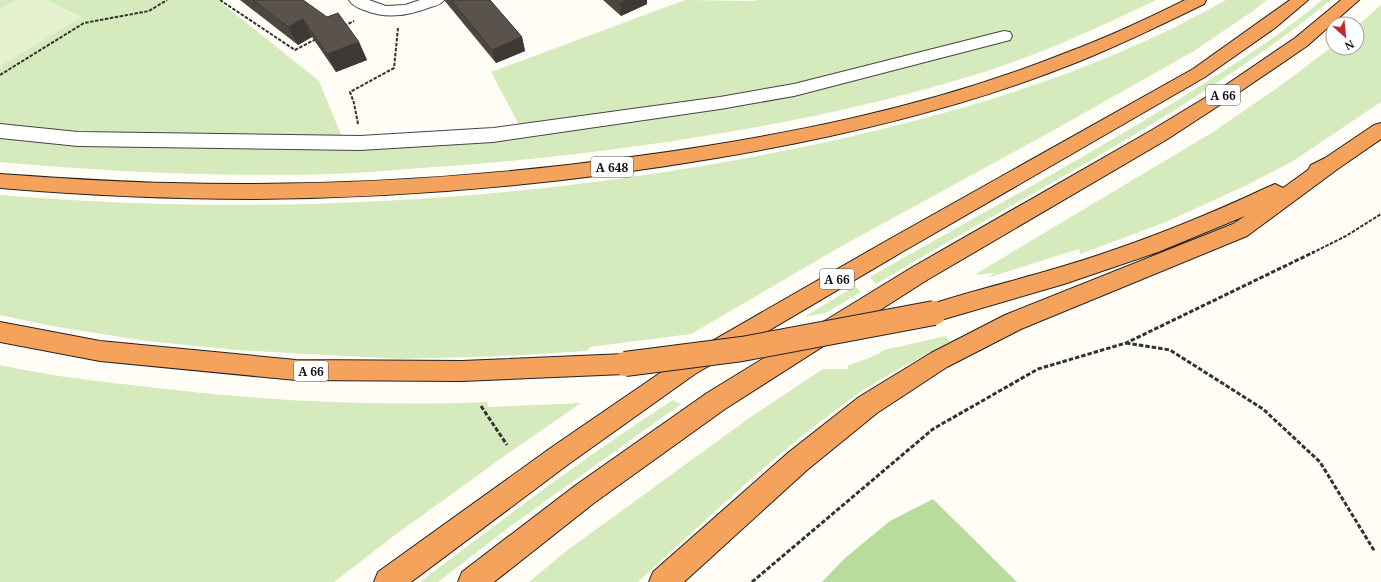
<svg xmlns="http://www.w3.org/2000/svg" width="1381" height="582" viewBox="0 0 1381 582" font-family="'Noto Serif',serif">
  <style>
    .green { fill: #d5ebbd }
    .forest { fill: #b9dc9c }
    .pitch { fill: #e6f2cf }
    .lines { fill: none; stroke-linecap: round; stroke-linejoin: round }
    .minor-casing { stroke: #444; stroke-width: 2 }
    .highway-casing { stroke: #222; stroke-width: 2 }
    .path-far1 { stroke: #333; stroke-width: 2; stroke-dasharray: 3.5 1.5; stroke-linecap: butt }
    .path { stroke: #333; stroke-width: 3; stroke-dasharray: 4.5 2; stroke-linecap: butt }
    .minor { fill: #fff; fill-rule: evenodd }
    .highway { fill: #f5a25d; fill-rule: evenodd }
    .highway-bridge-casing { stroke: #222; stroke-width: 26; stroke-linecap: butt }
    .highway-bridge { stroke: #f5a25d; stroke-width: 24 }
    .wall { fill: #4d4742 }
    .shaded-wall { fill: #3f3936 }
    .building { fill: #5a524d; stroke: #3f3936 }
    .labels { text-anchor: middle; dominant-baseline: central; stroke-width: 4; stroke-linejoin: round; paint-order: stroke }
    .shield { fill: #fff; stroke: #585858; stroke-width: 1 }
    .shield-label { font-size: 12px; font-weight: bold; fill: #111 }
  </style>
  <rect width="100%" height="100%" fill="#fffdf5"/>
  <path class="green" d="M0,0h218l101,81 28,68c60,1 119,-5 179,-11l-35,-66 194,-72 69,1 3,-1h399c-56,27 -115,54 -175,73 -110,34 -222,56 -336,72 -75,11 -149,18 -224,23 -30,2 -60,5 -89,6 -111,3 -222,-2 -332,-12z
    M1226,0h41l-14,11 -59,40 -140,79 -214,117 -149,87 -101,13 -3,4 -84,5 -103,3 -164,-9 -89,-9 -96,-15 -51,-11v-120c273,23 549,6 817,-51 142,-31 282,-72 409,-144z
    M1322,0h9c-139,113 -302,192 -455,284l-6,-7c101,-58 204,-113 303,-174 51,-32 103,-64 149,-103z
    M1381,5v97l-88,59 -48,25 -79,36 -86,32 -1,-5 -92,29 8,-5 -21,2 239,-143 67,-46 53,-40v2h24v-22z
    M855,286l6,6 -35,21 -22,4z
    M946,336l4,6c-32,17 -65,33 -95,54 -78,55 -147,122 -217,186h-109l36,-30 187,-136 71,-47h26l-2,-3c12,-5 26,-8 37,-16z
    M0,365c46,10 93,16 140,21 115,14 231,21 347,16l1,5 93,-4 -78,54 -112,81 -57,44h-334z
    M673,400l8,4 -173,124 -70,54h-18c83,-63 166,-126 253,-182z"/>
  <path class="forest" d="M933,499l84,83h-195l23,-24 45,-37z"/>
  <path class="pitch" d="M16,0h30l36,17 -82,49v-57z"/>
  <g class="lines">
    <g class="minor-casing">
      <path id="minor" d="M349,0h20l17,6 19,-1 15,-5h24c-3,5 -10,6 -16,8 -22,8 -42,11 -64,2 -6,-2 -12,-5 -15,-10z
        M1004,31l6,1 2,4 -2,4 -216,56 -74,13 -227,33 -133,8 -282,-4 -78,-8v-14l78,8 282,4 133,-8 227,-31 74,-13z"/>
    </g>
    <g class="highway-casing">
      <path id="highway" d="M1185,0h21l-2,4c-41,20 -82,40 -124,57 -116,47 -240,76 -364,97 -153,26 -308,40 -462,41 -85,0 -170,-4 -254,-11v-14c57,4 113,8 170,9 154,4 309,-5 461,-26 149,-20 298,-49 437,-105 40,-15 79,-33 117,-52z
        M1290,0h18l-33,28 -70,49 -303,175 -207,122 -125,89 -159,119h-37l4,-10 174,-125 127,-87 209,-120 305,-171z
        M1341,0h18l-52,46 -72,49 -69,45 -239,140 -202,129 -131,94 -100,79h-36l4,-10 114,-87 131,-92 204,-125 241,-138 71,-43 72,-49z
        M1381,123v16l-42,29 -92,68 -226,93 -74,38 -70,46 -70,57 -123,112h-35l4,-10 136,-120 70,-55 72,-44 74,-38 228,-91 12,-8 -87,36 -94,32 -130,38 -8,-2 -3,-7 3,-7c45,-15 92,-26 138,-40 70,-21 138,-48 204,-79l7,-3 8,4 25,-18 3,-5 14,-7 49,-33z
        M0,322l100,19 196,19 166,1 163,-7 8,3 4,7 -4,7 -8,3 -163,7 -166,-1 -196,-19 -100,-19z"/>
    </g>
    <path class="path-far1" d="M220,0l75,50 21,-11
      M344,26l10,-5
      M0,75l84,-52 65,-12 18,-11
      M358,124l-4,-21 -4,-11 44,-24 4,-40
      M1312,253l34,-17 35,-22"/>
    <path class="path" d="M1126,343l44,7 93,59 57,53 55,90
      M481,406l26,39
      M752,582l181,-153 105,-60 88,-26 188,-91"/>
    <use href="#minor" class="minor"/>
    <use href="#highway" class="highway"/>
    <g class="highway-bridge-casing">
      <path id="highway-bridge" d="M625,364l117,-15 192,-36"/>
    </g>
    <use href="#highway-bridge" class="highway-bridge"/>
  </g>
  <path class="wall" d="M240,0h63l56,42 8,18 -31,12 -24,-35 -14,8z
    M444,0h46l32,37 3,14 -29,12z
    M603,0h44v4l-26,12z"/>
  <path class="shaded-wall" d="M627,0h20v4l-26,12 -1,-13z
    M303,19l9,18 -14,8 -10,-18z
    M522,37l3,14 -29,12 -4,-13z
    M359,42l8,18 -31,12 -9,-18z"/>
  <path class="building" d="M253,0h50l24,17 11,-4 21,29 -32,12 -24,-35 -15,8z
    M451,0h39l32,37 -30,13z
    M616,0h11l-7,3z"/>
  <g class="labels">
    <g class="shield">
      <rect x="1206" y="85" width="34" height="20" rx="3"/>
      <rect x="591" y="157" width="42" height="20" rx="3"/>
      <rect x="820" y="269" width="34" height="20" rx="3"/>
      <rect x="294" y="361" width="34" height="20" rx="3"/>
    </g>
    <g class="shield-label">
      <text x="1223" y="95">A 66</text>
      <text x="612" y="167">A 648</text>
      <text x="837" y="279">A 66</text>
      <text x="311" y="371">A 66</text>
    </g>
  </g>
  <g transform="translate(1345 36) rotate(153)"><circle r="19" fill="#ffffff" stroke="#a0a0a0"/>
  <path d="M0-3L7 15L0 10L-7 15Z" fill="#c4262e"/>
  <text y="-6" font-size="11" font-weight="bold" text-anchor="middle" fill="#111111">N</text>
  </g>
</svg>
